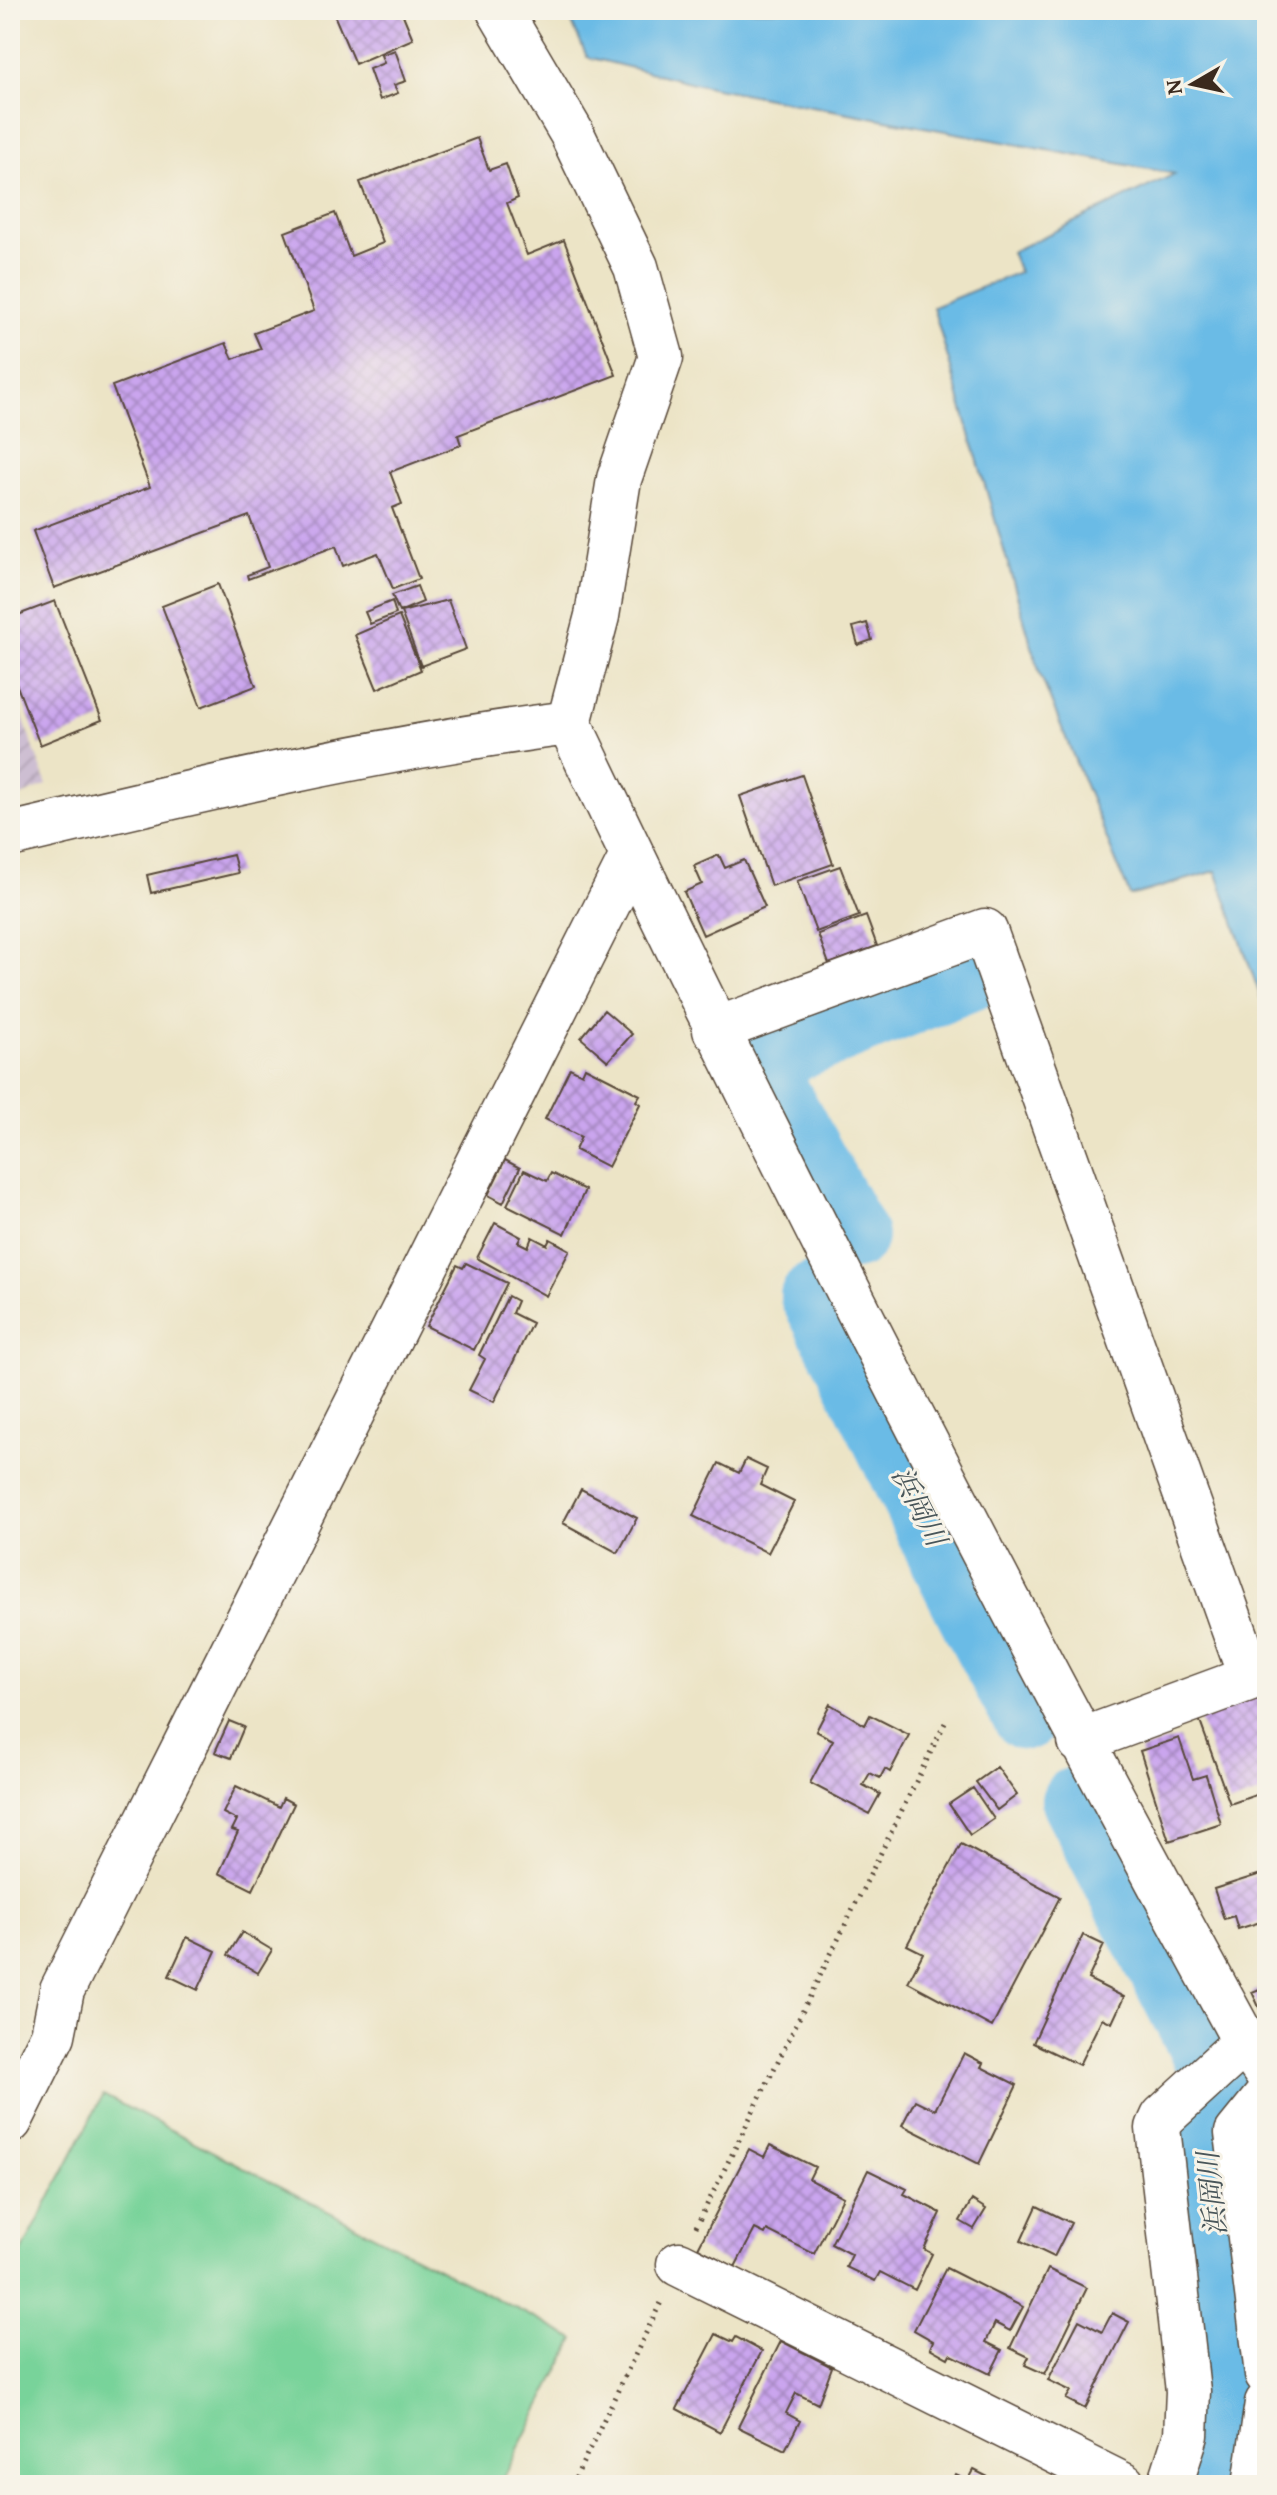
<svg xmlns="http://www.w3.org/2000/svg" width="1277" height="2495" viewBox="0 0 1277 2495" font-family="'Gentium Book Plus','Noto Serif JP',serif">
  <style>
    .industrial { fill: url(#industrial-furrows) }
    .pitch { fill: #78d39a; stroke: #5a7e5c; stroke-width: 2 }
    .water { fill: #6bbbe6; stroke: #537282; stroke-width: 2 }
    .lines { fill: none; stroke-linecap: round; stroke-linejoin: round }
    .river { stroke: #6bbbe6; stroke-width: 68 }
    .building { fill: url(#building-cross-hatch) }
    .minor-casing { stroke: #564637; stroke-width: 47 }
    .path { stroke: #564637; stroke-width: 5; stroke-dasharray: 2 6; stroke-linecap: butt }
    .minor { stroke: #fff; stroke-width: 44 }
    .labels { text-anchor: middle; dominant-baseline: central; stroke-width: 6; stroke-linejoin: round; paint-order: stroke }
    .water-label { font-size: 28px; font-style: italic; fill: #49565a; stroke: #f7f3e8 }
  </style>
  <defs>
    <pattern id="industrial-furrows" width="10" height="10" patternUnits="userSpaceOnUse" patternTransform="scale(2)"><rect width="10" height="10" fill="#cdbed2"/><path d="M-1 1l2-2M0 10L10 0M9 11l2-2" fill="none" stroke="#b1a3b4"/></pattern>
    <pattern id="building-cross-hatch" width="8" height="8" patternUnits="userSpaceOnUse" patternTransform="scale(2)"><rect width="8" height="8" fill="#caa5ee"/><path d="M0 0l8 8M0 8l8-8" fill="none" stroke="#a587c0"/></pattern>
  </defs>
  <rect width="100%" height="100%" fill="#f7f3e8"/>
  <filter id="ink" filterUnits="userSpaceOnUse"><feTurbulence type="fractalNoise" baseFrequency=".0125" numOctaves="2"/><feDisplacementMap in="SourceGraphic" scale="16" xChannelSelector="R" yChannelSelector="G"/><feConvolveMatrix kernelMatrix="1 2 1 2 8 2 1 2 1" color-interpolation-filters="sRGB"/></filter>
  <filter id="wash" filterUnits="userSpaceOnUse"><feTurbulence type="fractalNoise" baseFrequency=".006" numOctaves="4" result="noise"/><feDisplacementMap in="SourceGraphic" scale="32" xChannelSelector="R" yChannelSelector="G"/><feGaussianBlur stdDeviation="1.8" result="paint"/><feColorMatrix in="noise" values="0 0 0 0 0 0 0 0 0 0 0 0 0 0 0 0 0 1.4 0 .05"/><feComposite in="paint" operator="in"/></filter>
  <g filter="url(#wash)">
    <rect width="100%" height="100%" fill="#ece4c6"/>
    <path class="industrial" d="M10,681l37,104 -37,16z"/>
    <path class="pitch" d="M103,2095l472,244 -75,146h-490v-210z"/>
    <path class="water" d="M566,10h701v1005l-51,-144 -86,25 -90,-222 -107,-367 86,-35 -8,-20 164,-78 -465,-87 -123,-30z"/>
    <g class="lines">
      <path class="river" d="M854,1236l-95,-174 216,-87
        M814,1296c74,138 134,284 212,420
        M1075,1801l129,250 25,39 -24,42 25,236 -7,73 -12,44"/>
    </g>
    <g id="blocks">
      <path class="building" d="M332,10h69l12,29 -58,25z
        M395,50l11,31 -12,4 4,8 -18,7 -11,-31 15,-6 -3,-8z
        M477,138l12,32 17,-6 12,34 -11,5 20,52 37,-15 52,135 -158,60 3,10 -71,27 12,32 -10,4 27,71 -26,10 -15,-36 -35,13 -7,-20 -88,33 -1,-4 21,-8 -19,-51 -195,72 -21,-57 117,-44 -38,-101 114,-43 7,16 28,-10 -7,-16 60,-22 -29,-79 50,-19 16,43 32,-13 -23,-61z
        M218,584l38,102 -55,21 -39,-101z
        M417,586l6,16 -24,10 -7,-17z
        M448,600l18,49 -45,17 -20,-54z
        M55,601l47,119 -62,25 -30,-77v-50z
        M392,601l4,13 -26,10 -5,-12z
        M399,616l22,54 -44,19 -22,-54z
        M867,623l5,17 -14,5 -5,-18z
        M802,775l31,89 -62,22 -31,-90z
        M233,855l5,18 -87,20 -4,-18z
        M719,855l6,13 19,-8 21,47 -62,28 -19,-43 18,-8 -8,-18z
        M840,866l19,50 -43,16 -19,-51z
        M866,916l11,30 -48,18 -11,-30z
        M604,1010l28,24 -24,27 -27,-23z
        M585,1067l55,28 -4,6 4,3 -32,63 -33,-17 6,-13 -36,-18 25,-51 12,6z
        M505,1160l15,8 -17,35 -15,-8z
        M524,1170l23,11 4,-8 34,17 -20,44 -58,-29z
        M495,1223l26,14 -3,5 10,5 4,-10 15,8 3,-6 20,11 -24,46 -69,-38z
        M466,1263l41,20 -33,67 -48,-24 31,-61 6,3z
        M508,1296l9,5 -5,12 20,10 -38,79 -25,-12 16,-31 -6,-4z
        M746,1459l21,10 -7,16 34,17 -26,51 -75,-37 26,-53 20,10z
        M581,1489l56,29 -19,35 -55,-30z
        M1267,1692v99l-37,13 -32,-88z
        M830,1704l35,21 5,-10 39,20 -19,37 -5,-3 -5,9 -10,-5 -7,12 17,9 -11,20 -59,-31 23,-43 -17,-9z
        M229,1721l15,6 -13,31 -16,-6z
        M1179,1738l14,41 13,-4 15,49 -52,17 -29,-90z
        M997,1767l20,28 -20,15 -21,-28z
        M236,1786l43,21 4,-9 11,6 -41,86 -34,-17 19,-41 -6,-2 5,-10 -14,-7z
        M973,1788l21,31 -24,16 -21,-31z
        M961,1844l99,53 -68,130 -84,-45 15,-29 -16,-8z
        M1267,1872v48l-29,9 -4,-13 -10,3 -10,-30z
        M242,1932l30,18 -14,23 -30,-18z
        M1083,1935l21,10 -16,34 36,18 -12,26 -10,-5 -23,47 -46,-22z
        M187,1937l29,14 -18,39 -29,-14z
        M1267,1986v38l-15,-32z
        M964,2053l19,10 -2,4 36,18 -38,79 -77,-39 13,-25 20,10z
        M770,2145l45,22 -6,12 34,18 -29,57 -47,-24 -2,4 -10,-5 -20,38 -37,-19 51,-99 15,8z
        M868,2170l39,19 -3,5 37,19 -17,36 8,5 -17,36 -35,-18 -5,9 -29,-14 6,-12 -21,-11z
        M972,2200l14,9 -12,20 -14,-8z
        M1037,2206l34,17 -17,34 -33,-16z
        M946,2268l77,39 -13,24 -15,-8 -9,19 16,8 -12,24 -40,-20 -2,4 -18,-10 3,-7 -19,-11z
        M1048,2269l39,19 -42,86 -20,-9 4,-8 -19,-9z
        M1112,2313l17,9 -44,87 -19,-10 5,-8 -23,-11 31,-60 23,12z
        M716,2334l17,8 3,-5 26,14 -42,81 -43,-23z
        M781,2341l51,26 -14,37 -22,-11 -10,20 14,8 -15,29 -47,-23z
        M974,2470l18,9 -3,6h-38l5,-10 12,6z"/>
    </g>
  </g>
  <g filter="url(#ink)">
    <use href="#blocks" fill-opacity="0" stroke="#564637" stroke-width="2"/>
    <g class="lines">
      <g class="minor-casing">
        <path id="minor" d="M499,10l72,122 65,135 25,90 -42,122 -22,137 -28,107c212,446 439,886 676,1319l22,32
          M10,835c184,-44 371,-88 559,-112
          M715,1030l270,-99 266,747
          M1080,1741l187,-69
          M1267,2096l-30,37 30,241
          M10,2121l43,-86 9,-45 570,-1134
          M679,2264l444,221
          M1170,2485l16,-50 2,-44 -30,-263 5,-11 82,-75
          M1255,2485l12,-82"/>
      </g>
      <path class="path" d="M696,2227l251,-508
        M572,2485l89,-183"/>
      <use href="#minor" class="minor"/>
    </g>
  </g>
  <g class="labels">
    <g class="water-label">
      <text transform="translate(920 1506) rotate(63)">浜岡川</text>
      <text transform="translate(1211 2194) rotate(-96)">浜岡川</text>
    </g>
  </g>
  <rect width="1277" height="2495" fill="none" stroke="#f7f3e8" stroke-width="40"/>
  <g transform="translate(1193 84) rotate(261)" stroke="#f7f3e8" stroke-width="6" paint-order="stroke">
  <path d="M0-6L14 30L0 20L-14 30Z" fill="#3b2a1e"/>
  <text y="-12" font-size="22" font-weight="bold" text-anchor="middle" fill="#3b2a1e">N</text>
  </g>
</svg>
